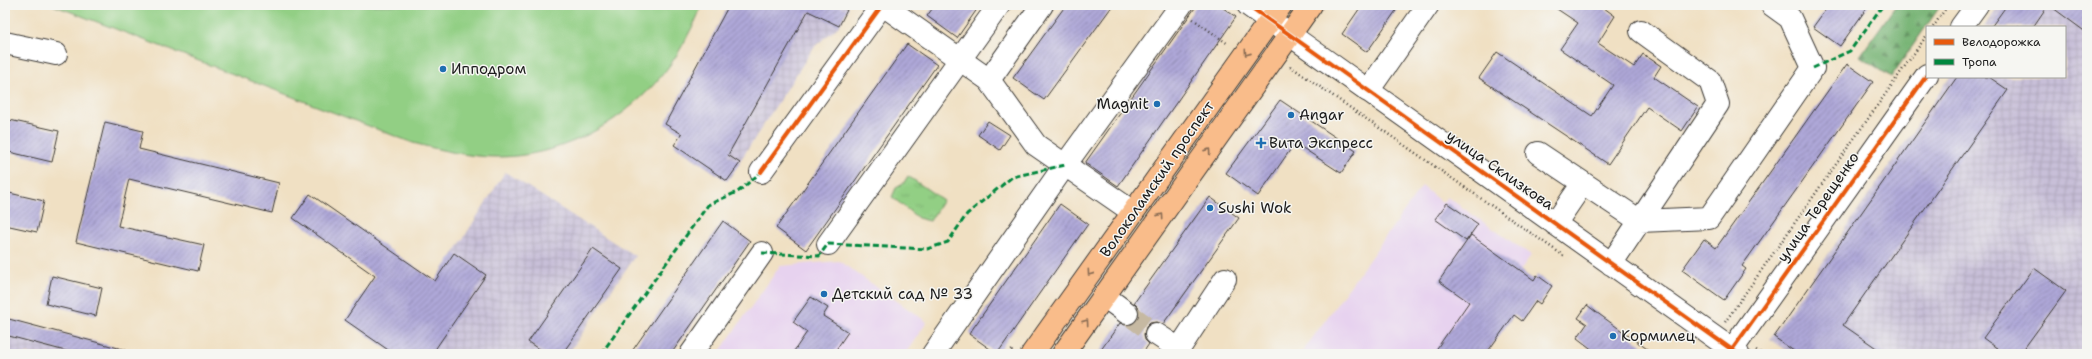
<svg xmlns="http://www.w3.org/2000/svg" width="2092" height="359" viewBox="0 0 2092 359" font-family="'Shantell Sans',sans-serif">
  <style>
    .built { fill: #e7d2ef }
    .industrial { fill: url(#industrial-grid) }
    .green { fill: #92cf84; stroke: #577650 }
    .forest { fill: url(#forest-firs); stroke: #486747 }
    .park { fill: url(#park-tufts); stroke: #577650 }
    .building { fill: url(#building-hatch) }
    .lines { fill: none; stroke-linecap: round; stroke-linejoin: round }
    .minor-tunnel { stroke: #c6b9a2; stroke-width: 22; stroke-dasharray: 22 11; stroke-linecap: butt }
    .minor-casing { stroke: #3c3935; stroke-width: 24 }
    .major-casing { stroke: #3c3935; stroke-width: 24 }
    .path { stroke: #3c3935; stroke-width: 2.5; stroke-dasharray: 1 3; stroke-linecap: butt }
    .minor { stroke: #fff; stroke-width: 22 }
    .major { stroke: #f9bc8a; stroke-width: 22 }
    .quiet { stroke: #00873e; stroke-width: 3; stroke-dasharray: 6 3; stroke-linecap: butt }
    .cycleway-casing { stroke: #f6f6f2; stroke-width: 6 }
    .cycleway { stroke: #e8590c; stroke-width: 4 }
    .oneway { stroke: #8a6c53 }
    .poi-dot { fill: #1f6fb2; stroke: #f6f6f2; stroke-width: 1.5 }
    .labels { text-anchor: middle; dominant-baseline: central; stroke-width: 3; stroke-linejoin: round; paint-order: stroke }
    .poi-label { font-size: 15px; fill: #1c1c1c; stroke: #f6f6f2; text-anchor: start }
    .street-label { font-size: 15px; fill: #1c1c1c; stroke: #f6f6f2 }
  </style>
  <defs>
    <pattern id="industrial-grid" width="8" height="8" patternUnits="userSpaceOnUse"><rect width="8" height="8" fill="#c8bfd8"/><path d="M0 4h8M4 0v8" fill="none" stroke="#aba4b9"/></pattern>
    <pattern id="forest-firs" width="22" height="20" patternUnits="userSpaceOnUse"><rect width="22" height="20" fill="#75b272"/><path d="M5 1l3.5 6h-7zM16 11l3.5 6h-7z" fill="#5f905d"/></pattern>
    <pattern id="park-tufts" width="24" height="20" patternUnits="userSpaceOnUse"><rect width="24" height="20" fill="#92cf84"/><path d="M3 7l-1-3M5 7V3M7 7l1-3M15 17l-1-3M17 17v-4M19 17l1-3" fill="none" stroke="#7db171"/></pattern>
    <pattern id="building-hatch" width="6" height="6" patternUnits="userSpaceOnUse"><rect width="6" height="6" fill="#aea7d8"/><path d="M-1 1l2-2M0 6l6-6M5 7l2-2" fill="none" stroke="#8d87ae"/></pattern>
  </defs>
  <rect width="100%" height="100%" fill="#f6f6f2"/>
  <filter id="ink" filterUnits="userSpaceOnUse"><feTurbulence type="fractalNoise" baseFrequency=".025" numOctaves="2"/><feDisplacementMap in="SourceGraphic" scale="8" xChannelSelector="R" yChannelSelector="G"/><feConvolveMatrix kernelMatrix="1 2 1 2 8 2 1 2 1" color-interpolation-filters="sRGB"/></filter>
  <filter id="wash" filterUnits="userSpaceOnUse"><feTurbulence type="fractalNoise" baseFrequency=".012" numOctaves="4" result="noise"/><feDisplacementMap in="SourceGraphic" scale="16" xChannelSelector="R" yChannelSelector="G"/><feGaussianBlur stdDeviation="0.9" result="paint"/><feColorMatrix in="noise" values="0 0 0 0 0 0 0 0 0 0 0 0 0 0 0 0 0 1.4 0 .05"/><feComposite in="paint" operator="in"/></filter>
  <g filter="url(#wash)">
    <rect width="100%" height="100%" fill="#f0e0c3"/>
    <path class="built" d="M1422,186l20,17 5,-6 84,58 -69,99h-161z
      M839,261l88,61 -22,32h-187l62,-88z"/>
    <path class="industrial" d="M729,5h116l4,2 -10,19 -25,21 -87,134 -53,-36 8,-12 -17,-9z
      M1999,5h88v349h-295l-22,-15 180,-262h115v-50h-81z
      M505,172l130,84 -67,98h-182l68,-101z
      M5,318l102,27 14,9h-116z"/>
    <path class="green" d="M53,5h648c-2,10 -7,19 -12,28 -34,71 -112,124 -192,124 -29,0 -56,-7 -84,-14z"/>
    <path class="forest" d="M1896,5h45l-50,72 -31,-21z"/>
    <path class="park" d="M908,176l35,24 -13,21 -12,-3 -26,-21 4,-9 7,-4z"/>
    <g id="blocks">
      <path class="building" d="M729,5h108l10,5 -8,16 -31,-15 -80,144 12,8 -13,18 -53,-36 8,-11 -17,-10z
        M935,5h45l-23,33 -30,-22z
        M1066,5h47l-69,95 -31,-22z
        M1197,5h22l17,12 -118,169 -33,-23z
        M1362,5h38l-33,47 -25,-18z
        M1551,5h49l15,11 -17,27 36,24 9,-13 18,12 -7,11 44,30 -16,24 -35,-24 -39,57 -129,-86 18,-26 95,64 21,-31 -53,-36 18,-26z
        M1829,5h40l-29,41 -27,-19z
        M2007,5h41l-15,22h-42z
        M2049,5h33l5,4v24z
        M907,44l30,21 -131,185 -30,-22z
        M1847,64l26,18 -131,184 4,3 -22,31 -42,-30 22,-31 12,9z
        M1957,77h32l19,13 -165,235 42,29h-87l-24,-17z
        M1280,100l76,51 -15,22 -46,-30 -37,53 -32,-23z
        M5,119l54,12 -7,31 -47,-11z
        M988,121l22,14 -10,15 -22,-15z
        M105,122l38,9 -4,18 140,34 -7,30 -143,-34 -11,47 86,19 -6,26 -122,-29z
        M5,192l39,9 -7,31 -32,-7z
        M310,194l125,87 19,-28 32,22 -54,79h-38l-49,-34 30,-44 -82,-58z
        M1210,197l29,21 -76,106 -7,-2 -6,1 -4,4 -2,7 1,6 4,4 -7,10h-44l22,-31 5,2h7l5,-5 2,-5v-7l-5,-5z
        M1447,203l31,21 -12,17 -31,-22z
        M1060,204l28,20 -91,130 -28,-20z
        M723,221l27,20 -79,113h-41z
        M1471,235l63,45 3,-5 15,11 -12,18 -4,-3 -14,20 -8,-6 -28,39h-53l36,-52 -30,-21z
        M593,249l29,20 -60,85h-16l-18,-12z
        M2034,268l32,23 -46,63h-15l-22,-16z
        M52,276l50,12 -6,28 -50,-12z
        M811,297l17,11 -5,8 25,16 -15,22h-41l15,-22 -14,-10z
        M1587,305l9,7 58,42h-56l-21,-16 10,-14 -9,-6z
        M5,318l121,32 -1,4h-48l-72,-19z"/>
    </g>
  </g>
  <g filter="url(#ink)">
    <use href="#blocks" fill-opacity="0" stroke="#3c3935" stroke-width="1"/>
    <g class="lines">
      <path class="minor-tunnel" d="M1127,313l29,21"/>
      <g class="minor-casing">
        <path id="minor" d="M883,5l106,75 47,65 97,67
          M1248,5l490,349
          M1961,27l16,-22
          M5,43l51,11
          M989,80l53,-75
          M1368,91l60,-86
          M1538,153l102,68 69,-3 104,-150 -23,-50 -18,-13
          M761,172l121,-167
          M1555,224l28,-41
          M828,244l171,-239
          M1611,264l107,-160 -8,-23 -69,-50
          M1104,296l23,17
          M1156,334l23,15 46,-70
          M691,354l71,-101
          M933,354l132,-189 116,-160
          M1729,354l198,-279"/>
      </g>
      <g class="major-casing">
        <path id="major" d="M1032,354l249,-349
          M1063,354l248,-349"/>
      </g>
      <path class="path" d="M1193,19l35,25
        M1933,27l15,-22
        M1290,66l274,190
        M1725,322l202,-287
        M1756,350l6,4
        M1009,354l4,-5"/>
      <use href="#minor" class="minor"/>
      <use href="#major" class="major"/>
      <path class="quiet" d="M1813,68l37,-17 33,-46
        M762,253l57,3 9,-12 99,5 21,-7 19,-28 45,-37 53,-12
        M601,354l107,-149 31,-14 22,-19"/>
      <g class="cycleway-casing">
        <path id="cycleway" d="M1248,5l490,349
          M761,172l121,-167
          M1729,354l198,-279"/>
      </g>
      <use href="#cycleway" class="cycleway"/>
    </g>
    <defs><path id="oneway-chevron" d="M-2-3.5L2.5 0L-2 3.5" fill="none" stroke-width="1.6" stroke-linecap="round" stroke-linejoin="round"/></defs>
    <g class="oneway">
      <use href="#oneway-chevron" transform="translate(1247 53) rotate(125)"/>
      <use href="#oneway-chevron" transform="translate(1208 151) rotate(-55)"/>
      <use href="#oneway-chevron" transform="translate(1161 216) rotate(-55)"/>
      <use href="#oneway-chevron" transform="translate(1090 273) rotate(125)"/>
      <use href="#oneway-chevron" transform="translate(1086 322) rotate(-55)"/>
    </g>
  </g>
  <g class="poi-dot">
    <circle cx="443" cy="69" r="4"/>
    <circle cx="1157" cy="104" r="4"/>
    <circle cx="1291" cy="115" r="4"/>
    <path d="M1259 137h4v4h4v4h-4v4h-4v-4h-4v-4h4z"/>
    <circle cx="1210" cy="208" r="4"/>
    <circle cx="824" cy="294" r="4"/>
    <circle cx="1613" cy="336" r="4"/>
  </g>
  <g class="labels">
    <g class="poi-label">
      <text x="451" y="69">Ипподром</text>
      <text x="1149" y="104" text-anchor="end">Magnit</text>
      <text x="1299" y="115">Angar</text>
      <text x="1269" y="143">Вита Экспресс</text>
      <text x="1218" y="208">Sushi Wok</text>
      <text x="832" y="294">Детский сад № 33</text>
      <text x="1621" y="336">Кормилец</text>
    </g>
    <g class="street-label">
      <text transform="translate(1500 170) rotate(35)">улица Склизкова</text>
      <text transform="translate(1157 179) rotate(-55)">Волоколамский проспект</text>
      <text transform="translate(1818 207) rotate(-55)">улица Терещенко</text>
    </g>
  </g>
  <rect width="2092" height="359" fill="none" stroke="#f6f6f2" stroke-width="20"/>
  <rect x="1926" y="26" width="140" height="52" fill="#f6f6f2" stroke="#9f9f9c"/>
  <rect x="1934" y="39" width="20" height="6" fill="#e8590c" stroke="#9f9f9c"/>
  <text x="1962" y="46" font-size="12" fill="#1c1c1c">Велодорожка</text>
  <rect x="1934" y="59" width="20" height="6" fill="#00873e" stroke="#9f9f9c"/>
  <text x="1962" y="66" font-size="12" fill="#1c1c1c">Тропа</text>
</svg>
